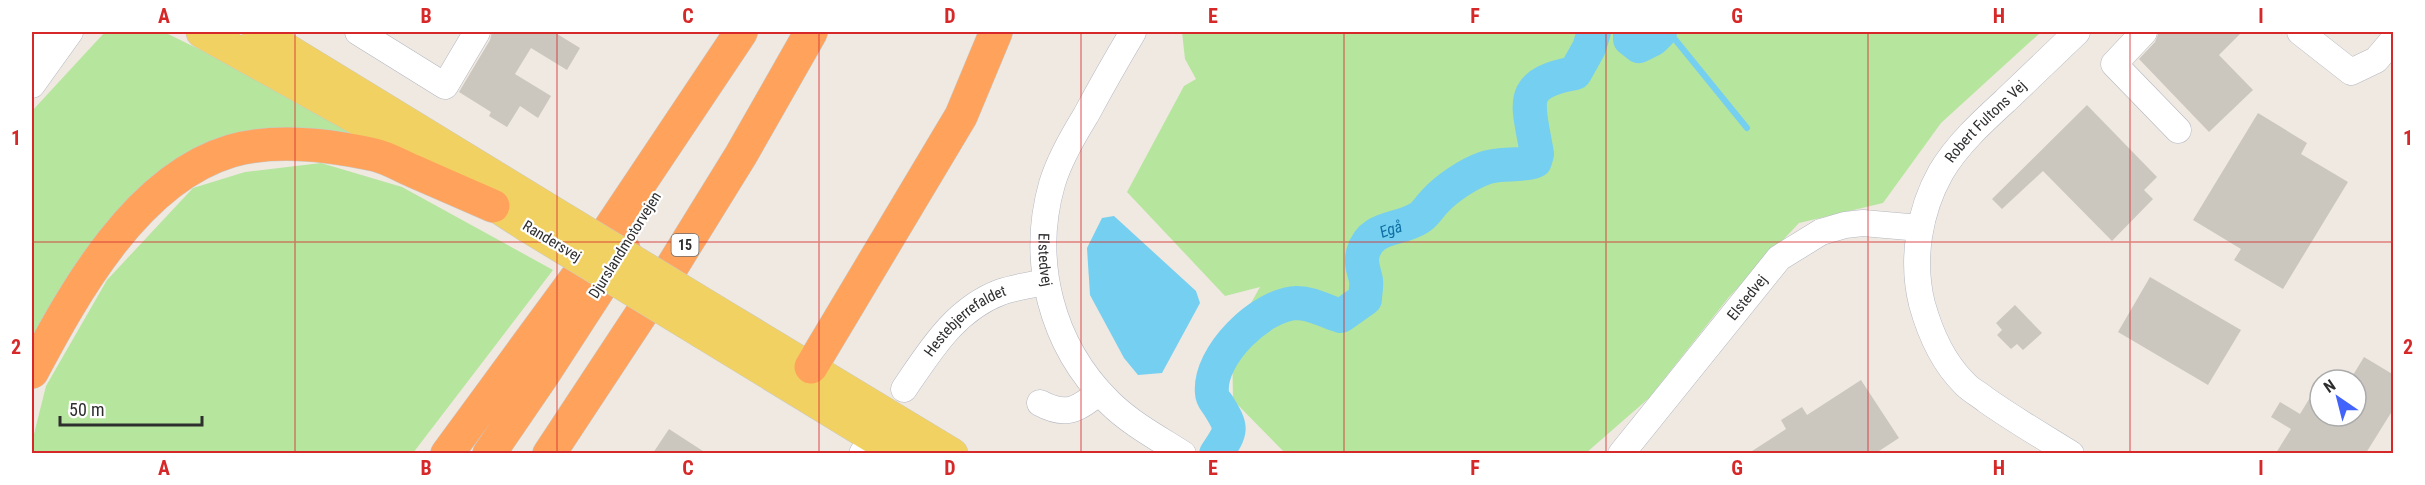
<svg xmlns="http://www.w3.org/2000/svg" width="2425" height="485" viewBox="0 0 2425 485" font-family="'Roboto Condensed',sans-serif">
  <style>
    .green { fill: #b6e59e }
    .water { fill: #75cff0 }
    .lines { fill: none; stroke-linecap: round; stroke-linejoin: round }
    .stream { stroke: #75cff0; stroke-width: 6 }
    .river { stroke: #75cff0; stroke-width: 34 }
    .building { fill: #cbc7bf }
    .minor-casing { stroke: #b4b7c1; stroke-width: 27 }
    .major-casing { stroke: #c9c9c9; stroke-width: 33 }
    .highway-casing { stroke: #c9c9c9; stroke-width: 34 }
    .minor { stroke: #fff; stroke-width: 26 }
    .major { stroke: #f2d163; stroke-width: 32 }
    .highway { stroke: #ffa35c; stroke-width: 33 }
    .major-bridge-casing { stroke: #c9c9c9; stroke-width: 33; stroke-linecap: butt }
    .major-bridge { stroke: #f2d163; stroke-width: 32 }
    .grid { fill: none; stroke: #d62828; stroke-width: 1.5; stroke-opacity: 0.55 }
    .labels { text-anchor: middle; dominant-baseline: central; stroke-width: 4.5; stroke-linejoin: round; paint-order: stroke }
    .shield { fill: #fff; stroke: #6d6d6d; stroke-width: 1.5 }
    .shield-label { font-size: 14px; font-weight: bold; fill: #2e2e2e }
    .street-label { font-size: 15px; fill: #2e2e2e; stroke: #fff }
    .water-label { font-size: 16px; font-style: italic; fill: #0d6fa3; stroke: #fff }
    .neatline { fill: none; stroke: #d62828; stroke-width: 2 }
    .grid-label { font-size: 20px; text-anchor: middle; font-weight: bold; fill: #d62828 }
  </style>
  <rect width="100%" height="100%" fill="#efe9e1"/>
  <path class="green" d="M105,32h59l219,108 -167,6 -184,205v-240z
    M1182,32h859l-100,91 -58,80 -84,20 -70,74 -80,101 -63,55h-301l-52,-53 -1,-63 28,-50 -35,9 -98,-104 57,-106 12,-7 -11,-20z
    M321,163l81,24 151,83 -140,183h-381v-11l14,-56 61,-106 86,-92 52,-16z"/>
  <path class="water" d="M1114,216l82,75 4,12 -38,70 -24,2 -14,-17 -34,-63 -3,-47 15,-30z"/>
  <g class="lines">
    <path class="stream" d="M1669,32l78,96"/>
    <g class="river">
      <path d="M1630,32v7l9,7 14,-7 7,-7"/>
      <path id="s1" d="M1216,454c16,-24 17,-25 2,-49 -3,-4 -6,-7 -6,-12 -4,-37 49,-89 85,-90 16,0 29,9 44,13l24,-17c0,-6 2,-13 1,-19 -2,-10 -6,-16 -3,-27 8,-28 36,-22 56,-35 7,-4 10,-11 16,-17 12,-13 33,-27 50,-33 18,-6 34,-1 50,-7l2,-7c-8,-50 -22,-70 38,-81l14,-25 5,-16"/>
    </g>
  </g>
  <path class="building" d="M492,32h62l26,16 -13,22 -36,-22 -16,26 36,22 -13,22 -18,-12 -13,21 -18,-11 2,-4 -32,-20 31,-52z
    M2159,32h83l-23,23 34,35 -44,42 -70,-73 16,-17z
    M2087,105l70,72 -13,13 9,9 -41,42 -69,-70 -41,38 -10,-10z
    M2258,113l49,30 -6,11 47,28 -65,107 -49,-29 7,-11 -48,-29z
    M2150,277l91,53 -33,55 -90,-53z
    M2015,305l27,28 -19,17 -6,-6 -6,5 -14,-14 5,-5 -6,-7z
    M2364,357l30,18v33l-28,45h-90l15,-24 -20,-12 9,-15 20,12 20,-33v35h36v-36h-6z
    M1861,380l38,58 -23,15h-127l37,-24 -5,-9 21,-13 5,8z
    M669,429l37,24h-53z"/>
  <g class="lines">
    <g class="minor-casing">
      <g id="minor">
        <path d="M358,32l87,54 32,-54"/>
        <path id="s2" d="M1133,32c-16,27 -32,55 -47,83 -13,21 -27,45 -34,69 -22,77 -1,161 57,218 21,21 49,36 74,52"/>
        <path d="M2144,32l-30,32 64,66"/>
        <path d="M2300,32l51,40 25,-12 18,-21"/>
        <path d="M32,51l13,-19"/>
        <path d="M32,85l38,-53"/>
        <path id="s3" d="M904,389c26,-38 51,-80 97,-97 14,-5 31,-7 45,-10"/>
        <path d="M1040,403c26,14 38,7 59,-11"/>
        <path d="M862,454l1,-2"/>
        <path id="s4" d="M1621,454l158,-196 42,-26 24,-7 18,-2 57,5"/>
        <path id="s5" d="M2071,454c-29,-18 -58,-35 -85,-54 -7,-6 -16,-10 -22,-17 -21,-21 -34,-50 -42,-79 -11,-44 -3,-93 19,-132 16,-27 41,-50 64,-71 24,-23 48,-46 72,-69"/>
      </g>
    </g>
    <g class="major-casing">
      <path id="major" d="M202,32l183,102 142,92
        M258,32l283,173
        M717,312l235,142
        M703,333l198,121"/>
    </g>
    <g class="highway-casing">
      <path id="highway" d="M811,367l150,-251 35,-84
        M32,372c43,-81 105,-193 199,-221 45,-13 99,-6 144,4 13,3 26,11 38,16 27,12 53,23 80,35
        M447,454l135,-184 159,-238
        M489,454l54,-79 81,-125
        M549,454l116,-176 76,-123 70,-123"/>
    </g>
    <use href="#minor" class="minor"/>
    <use href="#major" class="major"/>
    <use href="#highway" class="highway"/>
    <g class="major-bridge-casing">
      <path id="major-bridge" d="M541,205l176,107
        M527,226l176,107"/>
    </g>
    <use href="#major-bridge" class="major-bridge"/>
  </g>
  <path class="grid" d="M295,32v422M557,32v422M819,32v422M1081,32v422M1344,32v422M1606,32v422M1868,32v422M2130,32v422M32,242h2362"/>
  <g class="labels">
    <rect class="shield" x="671.5" y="234" width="27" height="22" rx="4.5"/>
    <g class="shield-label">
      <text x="685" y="245">15</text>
    </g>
    <g class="street-label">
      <text stroke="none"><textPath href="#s5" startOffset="423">Robert Fultons Vej</textPath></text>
      <text transform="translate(552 241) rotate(31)">Randersvej</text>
      <text transform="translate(625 245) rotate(-58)">Djurslandmotorvejen</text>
      <text stroke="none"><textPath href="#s2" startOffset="249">Elstedvej</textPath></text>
      <text stroke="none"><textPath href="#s4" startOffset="201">Elstedvej</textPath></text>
      <text stroke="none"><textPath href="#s3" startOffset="93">Hestebjerrefaldet</textPath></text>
    </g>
    <g class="water-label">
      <text stroke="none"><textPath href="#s1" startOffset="363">Egå</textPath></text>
    </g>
  </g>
  <rect width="2425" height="485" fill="none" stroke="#ffffff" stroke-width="66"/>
  <g transform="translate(2338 398) rotate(325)"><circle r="28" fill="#ffffff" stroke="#ababab" stroke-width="1.5"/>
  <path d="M0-4.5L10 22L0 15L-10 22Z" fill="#4264fb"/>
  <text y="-9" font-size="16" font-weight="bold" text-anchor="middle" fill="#2e2e2e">N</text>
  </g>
  <path d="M60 416v9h142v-9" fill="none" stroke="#2e2e2e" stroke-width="3"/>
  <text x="69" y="416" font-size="18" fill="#2e2e2e" stroke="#ffffff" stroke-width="4.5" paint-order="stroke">50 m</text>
  <rect x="33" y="33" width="2359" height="419" class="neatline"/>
  <g class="grid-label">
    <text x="164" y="23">A</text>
    <text x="426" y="23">B</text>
    <text x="688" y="23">C</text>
    <text x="950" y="23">D</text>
    <text x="1213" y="23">E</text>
    <text x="1475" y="23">F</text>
    <text x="1737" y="23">G</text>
    <text x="1999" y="23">H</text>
    <text x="2261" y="23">I</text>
    <text x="16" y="145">1</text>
    <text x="2408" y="145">1</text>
    <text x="16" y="354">2</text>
    <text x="2408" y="354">2</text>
    <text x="164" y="475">A</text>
    <text x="426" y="475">B</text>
    <text x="688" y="475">C</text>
    <text x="950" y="475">D</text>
    <text x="1213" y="475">E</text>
    <text x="1475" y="475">F</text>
    <text x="1737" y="475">G</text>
    <text x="1999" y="475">H</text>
    <text x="2261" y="475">I</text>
  </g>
</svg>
